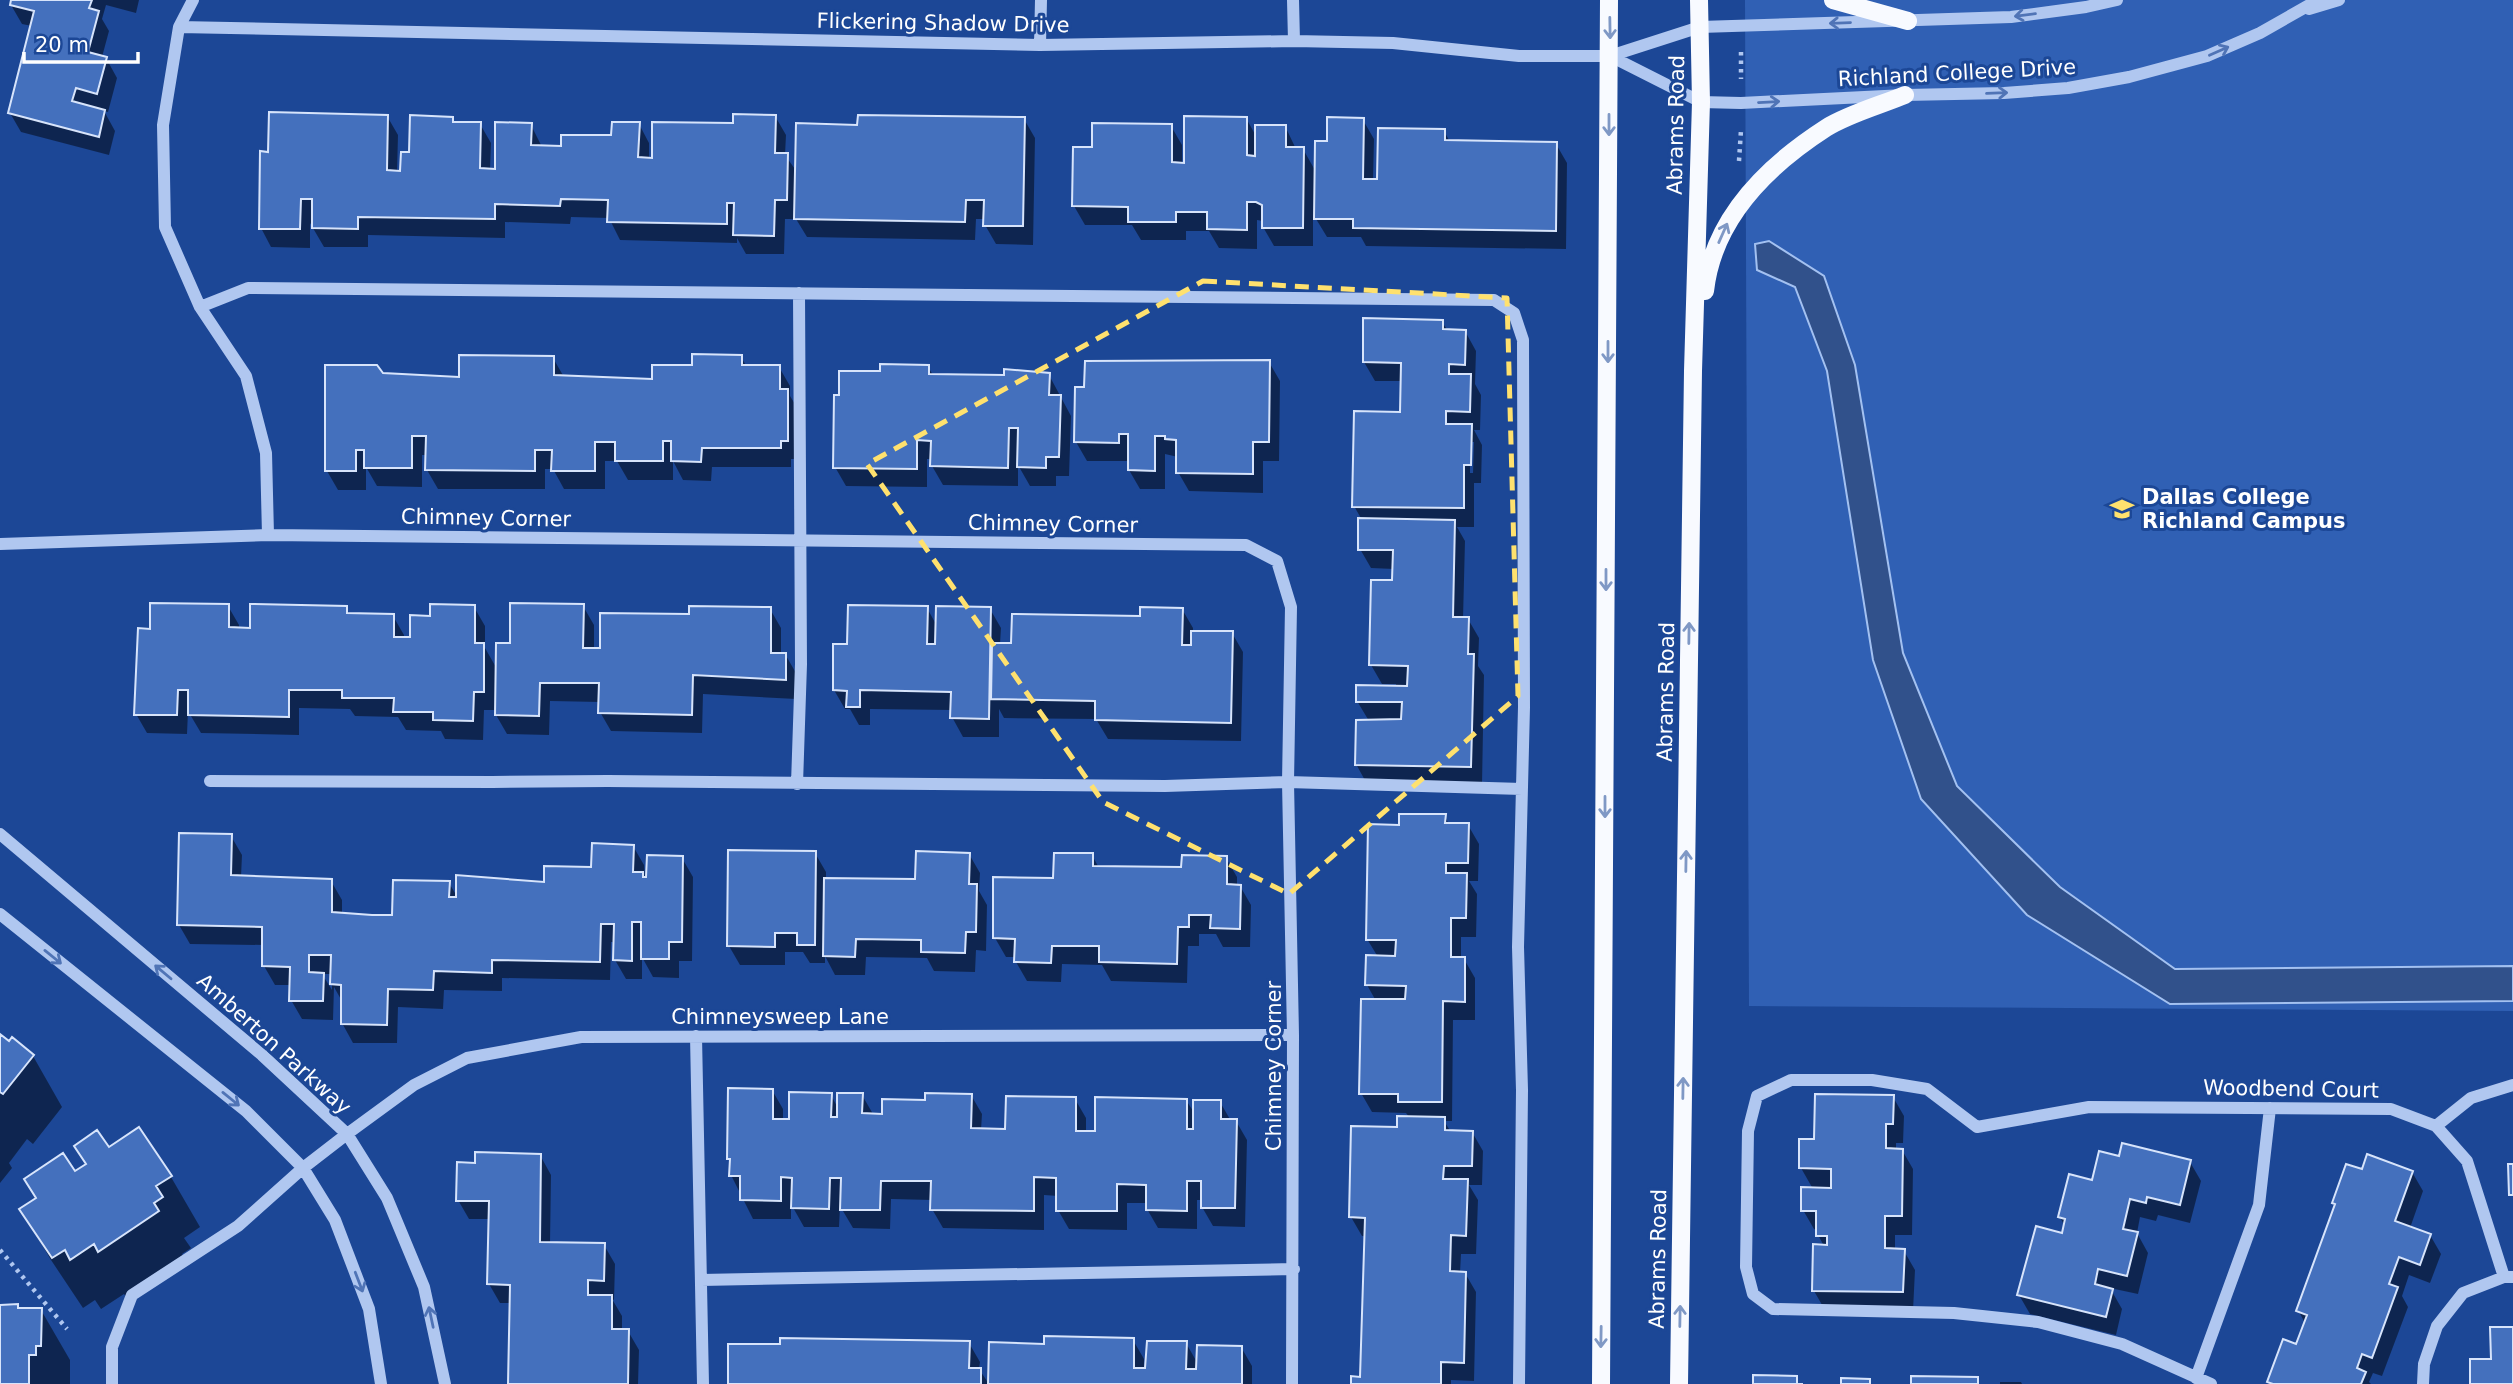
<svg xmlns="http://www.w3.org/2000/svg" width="2513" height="1384" viewBox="0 0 2513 1384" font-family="'DejaVu Sans',sans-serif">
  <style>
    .green { fill: #3060b4 }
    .water { fill: #31518b; stroke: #a3c1f1; stroke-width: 2 }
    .shadow { fill: #0007; fill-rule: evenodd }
    .building { fill: #4470bd; stroke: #d7e4fb; stroke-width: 2 }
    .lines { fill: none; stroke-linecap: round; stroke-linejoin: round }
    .path { stroke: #b0c7f0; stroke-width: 4.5; stroke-dasharray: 3.5 5; stroke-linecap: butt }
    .minor { stroke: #b0c7f0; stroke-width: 12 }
    .major { stroke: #f8faff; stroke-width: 18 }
    .oneway { stroke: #5074b6 }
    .oneway2 { stroke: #7f98c5 }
    .marked { fill: none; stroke: #ffe16e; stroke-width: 5; stroke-dasharray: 14 9; stroke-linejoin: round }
    .labels { text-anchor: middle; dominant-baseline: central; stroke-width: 6; stroke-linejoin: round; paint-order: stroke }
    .street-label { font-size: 21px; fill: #fff; stroke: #1c4796 }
    .poi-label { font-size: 21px; font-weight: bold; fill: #fff; stroke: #1c4796; text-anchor: start }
  </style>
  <rect width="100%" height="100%" fill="#1c4796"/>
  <path class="green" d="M1745,0h768v1011l-764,-5z"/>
  <path class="water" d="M1769,241l55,35 31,89 48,288 54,133 103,101 115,82 338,-3v35l-343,3 -143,-89 -106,-116 -48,-139 -46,-289 -32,-84 -38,-17 -2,-26z"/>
  <path class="shadow" d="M13,0h126l-3,13 -30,-8 -4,14 7,12 -7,26 4,1 11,20 -9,34 -4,-1 11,20 -6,24 -88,-23 -11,-19 22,-87 -10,-2 -11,-19z
    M387,116l11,19 -1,38h5l9,-20 41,-35 3,6h25l11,19 -1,27h6l35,-45 11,22 20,1 51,-11 26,-13 10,19v17l85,-35 41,-9 11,19 -1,20 12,17 62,-46 165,-7 11,19 -2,107 -37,-1 -11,-19v-6h-9l-1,21 -168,-3 -11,-18h-11l-1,35h-38l-9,-16v5l-117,-3 -11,-22 -38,-1 -1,7 -65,-2v16l-137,-3v12h-44l-14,-24v25l-39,-1 -10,-19 9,-74z
    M1246,118l10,18 29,-10 11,23h7l13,23 12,-29 35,-23 11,19 -1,42h6l65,-50 6,11 106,2 11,19 -1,86 -200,-3 -5,-9h-34l-14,-23v32h-39l-11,-19v-6l-6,-1v29l-38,-1 -10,-17h-23v9h-45l-9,-15h-47l-11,-19 19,-57 78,-23 11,19v20z
    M1442,322l6,9h17l11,20 -1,33 6,11 -1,35h-6l8,15 -1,38h-7v44h-17l8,14 -2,78h5l11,19 -1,28 6,9 -2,110 -115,-1 -11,-20 13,-43 -12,-20 39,-13v-4h-14l-11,-19 23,-83v-13l-23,-1 -11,-19 2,-29 -8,-14 48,-92v-33h-27l-11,-19zM1470,442h4l-1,31h-3z
    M741,357l6,10h32l11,19v10l8,13v50h-7v8h-79l-1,14 -28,-1 -10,-19v19h-45l-11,-19h-12v28h-41l-11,-20h-8v20h-107l-11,-19v-15h-5v32l-45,-1 -11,-19v23h-28l-11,-19 55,-96 79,4 92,-21 11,19 89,4 41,-14z
    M1269,362l11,19 -1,80h-16v32l-74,-2 -11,-19v-15l-13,-3v35h-25l-11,-19 1,-9h-43l-11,-19z
    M928,367l5,8h116l22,41 -2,60h-13v10h-26l-12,-21v21l-75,-1 -11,-19v-7h-5v28l-81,-1 -11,-19 47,-94z
    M228,606l11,19v4h12l95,-21 4,7 43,1 11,19v4h8l20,-22 42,-10 11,19v22l12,21 15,-24 71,-39 11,19v24h8l89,-33 79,-7 11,19v26h4l11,19v26l-93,-5 -1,39 -91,-2 -11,-19v-10l-50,-1 -1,34 -42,-1 -11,-19v-5h-12l-1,30 -38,-1 -4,-8 -35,-1 -8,-13 -43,-1 -5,-7 -51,-1v27l-98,-2 -13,-22 -1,23 -40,-1 -11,-19 15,-83z
    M927,608l10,18 53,-17 11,19 -1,16h13l169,-35 11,19v5h39l11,19 -2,89 -133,-2 -12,-20 -92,-1 -5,-9v28h-36l-11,-20v-7l-82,-1v16h-11l-9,-16h-5l-11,-19 15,-44z
    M1445,816l4,9h19l11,19 -1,37h-9l8,13 -1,43h-15v22h3l11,19v42h-22l-1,101h-8l7,11h21l11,19 -1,34h-13l9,15 -2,54h-15l-1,19h5l11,19 -2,89 -23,-1v4h-99l10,-5 4,-143h-4l-11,-19 59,-99 -4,-5 -34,-1 -11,-19 15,-92 -9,-16 11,-28 -11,-18 34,-113z
    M231,836l11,19 -1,22 90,4 11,19v14l52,3 55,-34 9,15 87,-15 48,-15 40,-22 11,19 1,14 37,-21 11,19 -1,84h-13v17l-26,-1 -11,-20v22h-16l-11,-19v-18h-4l-1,38 -108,-2v13l-58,-1 -1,19 -45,-2 -1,36h-44l-11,-20 1,-20 -9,-16 -1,33 -31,-1 -11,-19v-15h-16l-11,-19v-21l-74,-1 -11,-19zM322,974h10v16z
    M815,853l11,19v8l91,1 52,-27 11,19 -1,18 8,14 -1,46 -10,-1 -1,22 -41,-1 -7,-13 -61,-1 -1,18h-30l-10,-19v7h-15l-7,-11h-18v13h-45l-11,-19z
    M1092,855l7,13 84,1 43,-11 11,19v9h3l11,19 -1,42h-27l-7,-13h-17v12h-11l-1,37 -76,-2 -9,-16 -40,-1 -1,18 -34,-1 -11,-19v-5h-10l-11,-19 60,-58z
    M0,1036l33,20 29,51 -29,37 -6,-5 -18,24 3,5 -12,15z
    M772,1090l11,19v12h7l41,-26 8,15 23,-15 11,19 11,1 42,-13 45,-7 11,19 -1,16h26l68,-31 11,19v15h11l89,-33 9,14 25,-12 11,19h5l11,19 -2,87 -32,-1 -11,-19 1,-7h-6v29l-39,-1 -11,-19 1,-6h-21v27l-58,-1 -11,-19v-14l-14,-1v35l-101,-2 -11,-19v-9l-41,-1 -1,30 -37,-1 -13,-22 -1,21h-35l-13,-23v15h-38l-22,-44 1,-12 -3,-4z
    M1893,1097l11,19 -1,27h-7v7h6l11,19 -1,66h-17v15l9,1 11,19 -2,41 -88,-1 -11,-19 10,-45 -6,-11v-5l-4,-1 -11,-19 10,-21 -12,-21 15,-27z
    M109,1150l62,27 29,50 -16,11 7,10 -9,6 5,8 -58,39 -5,-7 -23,15 -6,-9 -12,8 -32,-48 -30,-51z
    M540,1155l11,20 -1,68 54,2 11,19 -1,36 -2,-1 10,17v15h6l11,19 -1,34h-128l1,-81h-11l-11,-19 1,-65h-21l-11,-19 18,-36z
    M2120,1158l70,4 11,19 -11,42 -32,-8 -2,6 -16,-4 -3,16 11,20 -10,41 -28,-6 12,21 -6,26 -86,-21 -11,-19 45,-60 1,-8 -5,-10z
    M2363,1172h49l11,19 -13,37 20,7 11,19 -11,29 -21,-8 -7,21 6,11 -26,69 -9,-3 -4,9 2,2h-100l-2,-2 28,-36 8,-23 -7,-13 38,-104 -2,-4z
    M0,1307l41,3 29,50v24h-70z
    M1133,1340l11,19v10l42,-26 12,21 43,-17 11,19v18h-263l57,-38z
    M969,1343l11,19 -1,7 10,15h-260z
    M2000,1382h21l1,2h-22z"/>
  <path class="building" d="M11,0h81l-3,8 10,3 -11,41 19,5 -10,37 -21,-6 -4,13 33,9 -6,27 -91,-24 26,-102 -24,-6z
    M269,112l119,3 -1,55 13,1 1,-19h8l1,-37 43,2v5h28l-1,46 15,1v-47l37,1 -1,22 30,1v-11h50l1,-13h28l-2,35 14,1v-36l81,1v-9l43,1 -1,38h13l-1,47h-12l-1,36 -41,-1 1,-32h-7v21l-120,-2 1,-22 -47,-1 -1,7 -65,-2v15l-137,-2v12l-46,-1v-29h-11l-1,30h-41l1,-78 8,1z
    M858,115l167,2 -2,109h-40l1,-26h-18l-1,22 -171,-3 2,-96 61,2z
    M1184,116l63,1v38l8,1v-31h31v22h18l-1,81h-41v-23l-6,-3h-9v28l-40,-1v-17h-31v10h-48v-15l-56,-1 1,-59h19v-24l80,1v38l12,1z
    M1327,117l37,1 -1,61h14l1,-51 67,1v11l112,2 -1,89 -203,-3v-9h-39l1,-78h12z
    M1363,318l80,2v9l23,1 -1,35 -16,-1v10h22l-1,38 -24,-1v13h26l-1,41h-7v43l-112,-1 2,-96 46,1 1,-49 -38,-1z
    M692,354l50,1v10h38v24h8v52h-7v7h-79l-1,14 -30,-1v-20h-8v20h-48v-19h-20v29h-44l1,-21h-17v21l-110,-1 1,-34h-14v32h-48v-18h-8v21h-31v-106h52l6,8 76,4v-22l95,1v19l98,4v-14h40z
    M1270,360l-1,82h-16v32l-77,-1v-33l-11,-1v-3h-10v35l-27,-1v-36h-9v9l-45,-1 1,-55h9l1,-26z
    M880,364l49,1v9l75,1v-6l46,4 -1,22h12l-2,62h-13v11l-29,-1 1,-39h-9l-1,40 -78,-2 1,-25 -14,-1v29l-84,-1 1,-73h5v-24h41z
    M1358,518l97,2 -2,97h16l-1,37h6l-3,113 -116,-2 1,-45 45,-1 1,-17h-46v-17l51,1 1,-20 -39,-1 2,-85h21l1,-30h-35z
    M150,603l79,1v23l21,1v-24l97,2v7l47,1v23h16v-22l20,1v-12l45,1v38h9v49h-10l-1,29 -40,-1v-8h-40l1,-14h-52v-8h-53v27l-101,-2v-25h-10l-1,25h-43l4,-87 12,1z
    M510,603l74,1 -1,44h17v-35l89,1v-8l82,1v46h15v27l-93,-5 -1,40 -94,-2 1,-30h-59l-1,33 -44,-1 1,-72h14z
    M848,605l80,1 -1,38h8l1,-38 55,1 -2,112 -39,-1 1,-26 -91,-2v17h-14l1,-16 -14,-1v-46h14z
    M1140,607l43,1 -1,37h9v-14h42l-2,92 -136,-3v-19l-104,-2 1,-56h19l1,-29 128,2z
    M1399,814h47l-1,9h24l-1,40h-22v10h21l-1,45h-15v39h14v45l-22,-1 -1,101h-44v-8h-39l2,-95h44l1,-13 -41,-1 1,-30 29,1 1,-16h-30l2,-116 31,1z
    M179,833l53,1 -1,41 101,4v33l40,3h20l1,-35 57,1 -1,16h7v-22l88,7v-16l47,1 1,-24 42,2 -1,27h10v5h3l1,-22 36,1 -1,86h-13v17h-28v-37h-9v39l-19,-1 1,-36h-13l-1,38 -108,-2v13l-58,-2 -1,19 -45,-1 -1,36 -46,-1v-39l-11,-1 1,-29h-22v17l15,1 -1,28h-34l1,-34 -28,-1v-39l-85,-2z
    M728,850l88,1 -1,94h-18v-12h-22v14l-48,-1z
    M916,851l54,2 -1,31h8l-1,48h-10l-1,21 -44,-1v-12l-65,-1 -1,18 -32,-1 1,-78 91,1z
    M1054,853h39v13l88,1 1,-12 45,1v28l14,1 -1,44 -30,-1 1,-13h-22v12h-11l-1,37 -78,-2v-16h-47l-1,17 -37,-1 1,-23 -22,-1v-61l60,1z
    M0,1034l9,7 3,-4 22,18 -31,39 -3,-2z
    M728,1088l45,1v30h16v-27l43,1 -1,24h6v-24h26l-1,20 20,1v-15l43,1v-7l47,1 -1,34 34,1 1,-33 70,1v34h19v-34l92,2v30h6v-29h28v19h16l-2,89h-34v-27h-14v30l-41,-1v-25l-29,-1v27h-61v-33l-22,-1v34l-104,-1 1,-29h-50l-1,29h-40l1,-32h-11l-1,31 -38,-1 1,-30 -11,-1v24l-41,-1v-24h-11l1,-17h-3z
    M1815,1094l79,1 -1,29h-7v24l17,1 -1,67h-17v32l20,1 -2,43 -91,-1 1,-47 14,1v-9h-11v-25h-15v-24l30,1v-19l-32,-1v-29h15z
    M1397,1116l48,1v13l28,1 -1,35h-28l-1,13h25l-2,57 -15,-1 -1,36 16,1 -2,91 -23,-1v22h-90v-8l9,1 5,-159 -16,-1 2,-91 46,1z
    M139,1127l33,49 -16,10 7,11 -9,6 5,8 -61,41 -4,-8 -24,16 -5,-10 -13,8 -33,-49 17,-11 -12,-19 39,-26 12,18 11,-7 -12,-18 23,-16 12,17z
    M2122,1143l69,17 -11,45 -33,-8 -1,6 -16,-4 -7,30 15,3 -11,44 -29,-7 -3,15 18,5 -7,28 -89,-22 19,-69 26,7 3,-14 -7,-2 11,-43 23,6 7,-29 20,5z
    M475,1152l66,2 -1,88 65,1 -1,38 -16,-1v15h24v34h17l-1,55h-120l2,-99 -23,-1 2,-83h-33l1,-39 18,1z
    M2367,1154l46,17 -18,50 36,13 -11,31 -21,-8 -10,27 9,3 -26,71 -10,-4 -5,14 9,4 -5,12h-88l-6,-2 16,-43 13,5 11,-29 -11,-4 39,-107 -3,-1 14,-39 16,5z
    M2508,1164h5v31h-4z
    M18,1304v4h24l-1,38h-5v9h-7v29h-29v-79z
    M2490,1327h23v57h-43v-25h21z
    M1044,1336l90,2v30h11l2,-27h40l-1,28h10l1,-24 45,1v38h-254l1,-42 55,2z
    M780,1338l190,3 -1,27h12v16h-253v-40h52z
    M1753,1375l44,1v8h6h-50z
    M1911,1376l67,1v7h-67z
    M1841,1378l29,1v5h-29z"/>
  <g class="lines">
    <path class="path" d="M1741,52v27
      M1739,161l2,-31
      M0,1250l67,79"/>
    <path class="minor" d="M193,0l-14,27 -16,98 2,102 35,80 46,69 20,77 2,82
      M1293,0l1,41
      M2309,9l30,-9
      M179,27l861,18 254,-4 99,2 126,13h91l90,-29 311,-10 75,-10 31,-7
      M1040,45l1,-45
      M1610,56l91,46 40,1 164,-8 99,-2 64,-5 61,-11 78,-21 53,-23 58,-33
      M200,307l48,-19 1246,12 20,13 9,27 1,367 -6,240 4,143 -3,294
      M0,544l268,-9 978,10 31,16 14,46 -3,175 5,253 -1,349
      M210,781l282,1 116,-1 557,5 123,-4 234,7
      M797,784l4,-120 -2,-371
      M0,834l262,221 85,79 40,64 37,89 21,97
      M0,914l246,197 57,57 32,52 34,89 12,75
      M696,1036l7,348
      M2436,1126l35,-28 42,-13
      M701,1280l593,-11
      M2196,1378l63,-173 11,-97
      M112,1384v-37l20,-52 106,-69 65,-58 44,-34 67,-49 53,-27 114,-21 712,-2
      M2211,1384l-89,-40 -84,-22 -84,-9 -181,-4 -20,-15 -7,-27 2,-136 9,-35 34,-16h81l55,9 50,38 112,-20 302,2 45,17 31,35 37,116
      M2423,1384l1,-20 13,-38 26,-33 41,-16h9"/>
    <path class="major" d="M1833,0l75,21
      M1705,291c8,-72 62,-125 121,-163 22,-14 55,-23 79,-33
      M1601,1384l8,-1384
      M1679,1384l14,-1013 8,-269 -2,-102"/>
  </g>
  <defs><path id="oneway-shaft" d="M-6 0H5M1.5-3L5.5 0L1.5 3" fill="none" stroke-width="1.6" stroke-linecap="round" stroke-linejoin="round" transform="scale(1.75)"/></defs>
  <g class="oneway">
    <use href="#oneway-shaft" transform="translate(2025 15) rotate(173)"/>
    <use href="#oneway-shaft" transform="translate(1840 23) rotate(178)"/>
    <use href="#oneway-shaft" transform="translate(2219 51) rotate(-24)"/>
    <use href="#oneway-shaft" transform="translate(1997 93) rotate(-2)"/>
    <use href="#oneway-shaft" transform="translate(1769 102) rotate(-3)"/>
    <use href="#oneway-shaft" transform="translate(53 957) rotate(39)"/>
    <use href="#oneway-shaft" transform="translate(163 972) rotate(-140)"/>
    <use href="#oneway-shaft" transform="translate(231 1099) rotate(39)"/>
    <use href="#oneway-shaft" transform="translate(359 1282) rotate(69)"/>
    <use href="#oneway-shaft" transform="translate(431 1317) rotate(-102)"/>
  </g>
  <g class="oneway2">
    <use href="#oneway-shaft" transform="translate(1610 28) rotate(89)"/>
    <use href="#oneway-shaft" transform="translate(1609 125) rotate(90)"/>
    <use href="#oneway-shaft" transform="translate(1723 233) rotate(-66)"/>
    <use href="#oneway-shaft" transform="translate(1608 352) rotate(90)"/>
    <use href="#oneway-shaft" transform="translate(1606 580) rotate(90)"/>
    <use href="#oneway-shaft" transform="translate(1689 633) rotate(-89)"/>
    <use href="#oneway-shaft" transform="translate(1605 807) rotate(90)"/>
    <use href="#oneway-shaft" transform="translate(1686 861) rotate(-89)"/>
    <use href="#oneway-shaft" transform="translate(1683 1088) rotate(-89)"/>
    <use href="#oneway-shaft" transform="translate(1680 1316) rotate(-89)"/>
    <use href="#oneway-shaft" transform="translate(1601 1337) rotate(91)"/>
  </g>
  <path class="marked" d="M1203,281l304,17 11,398 -229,198 -186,-92 -236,-338z"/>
  <defs>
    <g id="university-bare" transform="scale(1.89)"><path d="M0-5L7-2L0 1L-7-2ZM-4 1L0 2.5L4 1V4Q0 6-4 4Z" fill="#ffe16e" stroke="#1c4796" stroke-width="2.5" paint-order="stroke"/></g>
  </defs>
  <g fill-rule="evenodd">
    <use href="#university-bare" x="2122" y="509"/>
  </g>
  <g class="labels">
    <g class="street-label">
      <text transform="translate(943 23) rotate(1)">Flickering Shadow Drive</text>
      <text transform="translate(1957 73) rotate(-3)">Richland College Drive</text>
      <text transform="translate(1676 125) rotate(-89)">Abrams Road</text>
      <text transform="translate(486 518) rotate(1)">Chimney Corner</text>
      <text transform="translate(1053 524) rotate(1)">Chimney Corner</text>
      <text transform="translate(1666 692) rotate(-89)">Abrams Road</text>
      <text x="780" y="1017">Chimneysweep Lane</text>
      <text transform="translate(274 1044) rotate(42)">Amberton Parkway</text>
      <text transform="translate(1274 1066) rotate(-90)">Chimney Corner</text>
      <text transform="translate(2291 1089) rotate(1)">Woodbend Court</text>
      <text transform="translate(1658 1259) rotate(-89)">Abrams Road</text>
    </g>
    <g class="poi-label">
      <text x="2142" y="497">Dallas College<tspan x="2142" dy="24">Richland Campus</tspan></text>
    </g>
  </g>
  <path d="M24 52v10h114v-10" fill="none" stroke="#ffffff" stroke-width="3.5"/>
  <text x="35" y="52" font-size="21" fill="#ffffff" stroke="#1c4796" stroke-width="5" paint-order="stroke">20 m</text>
</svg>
